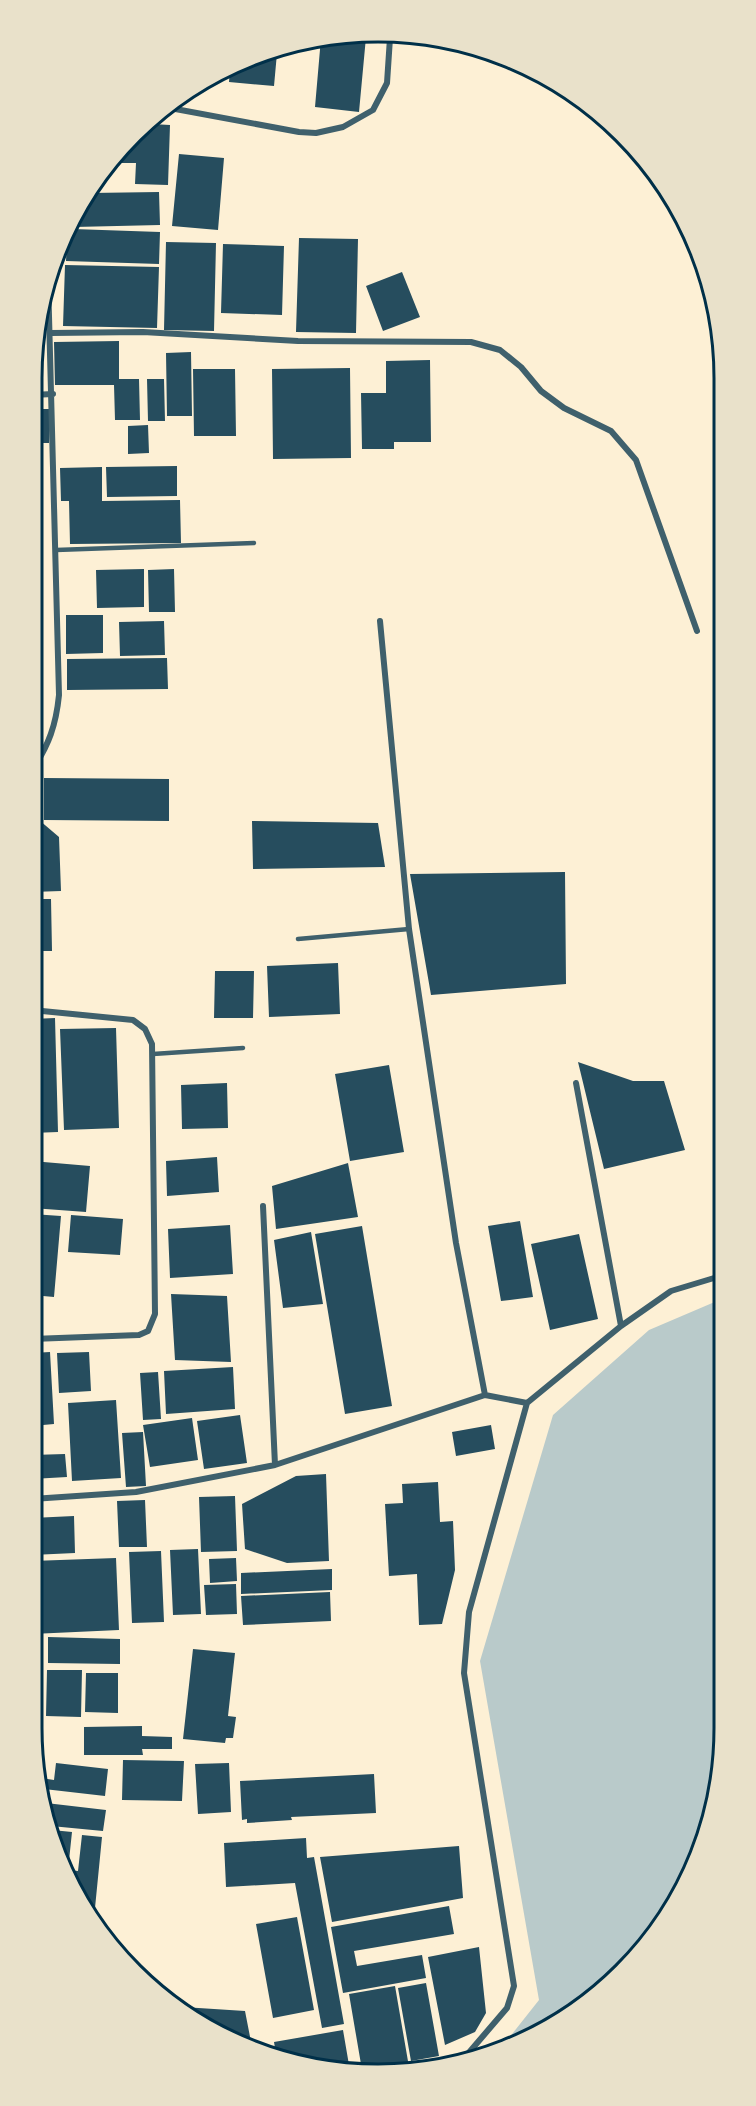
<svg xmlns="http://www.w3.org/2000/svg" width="756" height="2106" viewBox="0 0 756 2106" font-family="Helvetica,sans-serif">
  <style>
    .green { fill: #b9caca }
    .building { fill: #264d5e }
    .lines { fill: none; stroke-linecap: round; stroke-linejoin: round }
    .service { stroke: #3f606c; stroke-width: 4.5 }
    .minor { stroke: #3f606c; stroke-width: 6 }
    .rim { fill: none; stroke: #003049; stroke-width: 3 }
  </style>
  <rect width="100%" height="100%" fill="#fdf0d5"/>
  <path class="green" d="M724,1298v430l-11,89 -47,104 -95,95 -70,32 38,-48 -59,-339 73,-246 96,-85z"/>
  <path class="building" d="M332,35l34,2 -7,75 -44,-5 6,-69z
    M277,53l-3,33 -45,-4 1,-13z
    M152,124l18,1 -2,60 -33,-1 1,-21h-28z
    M179,154l45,4 -6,72 -46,-4z
    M159,192l1,33 -86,2 16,-34z
    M73,229l87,3 -1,32 -93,-3 1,-20z
    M299,238l59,1 -2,94 -60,-1z
    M166,242l50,1 -2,88 -50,-1z
    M223,244l61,2 -2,69 -61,-2z
    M65,265l94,2 -2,61 -94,-2z
    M402,272l18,45 -37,14 -17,-45z
    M119,341v38h20l1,41h-25l-1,-35h-59l-1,-43z
    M191,352l1,64h-25l-1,-63z
    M430,360l1,82h-37v7h-32l-1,-56h25v-32z
    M33,368l2,17h-3v-7z
    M350,368l1,90 -78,1 -1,-90z
    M193,369h42l1,67h-42z
    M147,379h17l1,42h-17z
    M32,409h18l-1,34h-17z
    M148,425l1,28 -21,1v-28z
    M177,466v30l-70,1 -1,-30z
    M102,467v34l78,-1 1,43 -111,1 -1,-43h-8l-1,-33z
    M144,569v38l-47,1 -1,-38z
    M174,569l1,43h-26l-1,-42z
    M66,615h37v38l-37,1z
    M164,621l1,34 -45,1 -1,-34z
    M167,658l1,31 -101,1v-31z
    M44,778l125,1v42l-125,-1z
    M32,814l27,23 2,54 -29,1z
    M252,821l126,2 7,44 -132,2z
    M565,872l1,112 -135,11 -21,-121z
    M32,899h19l1,52h-20z
    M338,963l2,51 -71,3 -2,-51z
    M215,971h39l-1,47h-39z
    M55,1018l3,114 -26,1v-114z
    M116,1028l3,100 -55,2 -4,-101z
    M578,1062l55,19h31l21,69 -81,19z
    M389,1065l15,87 -54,9 -15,-87z
    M227,1083l1,45 -46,1 -1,-44z
    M217,1157l2,35 -52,4 -1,-35z
    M32,1161l58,5 -4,46 -54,-4z
    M348,1163l10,54 -82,12 -4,-43z
    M32,1214l29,2 -7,81 -22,-2z
    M71,1215l52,4 -3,36 -52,-3z
    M520,1221l13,76 -32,4 -13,-75z
    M230,1225l3,49 -63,4 -2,-49z
    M362,1226l30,180 -47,8 -30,-180z
    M311,1232l12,72 -40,4 -9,-68z
    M579,1234l19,85 -48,11 -19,-86z
    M171,1294l56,2 4,66 -56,-2z
    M50,1352l4,72 -22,2v-73z
    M89,1352l2,39 -32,2 -2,-40z
    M233,1367l2,42 -69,5 -2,-43z
    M158,1372l3,47 -18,1 -3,-47z
    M116,1400l5,78 -49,3 -4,-78z
    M240,1415l7,48 -43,6 -7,-48z
    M192,1418l6,42 -48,7 -7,-42z
    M491,1425l4,24 -39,7 -4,-24z
    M143,1432l3,54 -20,1 -4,-54z
    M65,1454l2,23 -35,2v-24z
    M326,1474l3,87 -42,2 -42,-14 -3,-45 54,-28z
    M438,1482l2,40 13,-1 2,49 -13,54 -23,1 -2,-51 -28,2 -4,-72 18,-1 -1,-19z
    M235,1496l2,55 -36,1 -2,-55z
    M145,1500l2,47h-28l-2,-46z
    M74,1516l1,37 -43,2v-37z
    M198,1549l3,65 -28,1 -3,-65z
    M161,1551l3,71 -32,1 -3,-71z
    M116,1558l3,72 -87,4v-73z
    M236,1558l1,23 -27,2 -1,-24z
    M332,1569v21l-91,4v-21z
    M236,1584l1,30 -31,1 -2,-30z
    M330,1592l1,29 -88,4 -2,-29z
    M48,1637l72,2v25l-72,-1z
    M193,1649l42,4 -7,63 8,1 -3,21h-7l-1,5 -42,-4z
    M47,1670h35l-1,47 -35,-1z
    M86,1673h32v40l-33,-1z
    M32,1681h8v40h-8z
    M142,1726v10l30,1v12h-30l1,6h-59v-28z
    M123,1760l61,1 -2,40 -60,-1z
    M56,1763l52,6 -3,27 -61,-7 -3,-11 13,2z
    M229,1763l2,49 -33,2 -3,-50z
    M374,1774l2,39 -85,4 1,3 -45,3v-4l-5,1 -2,-39z
    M46,1803l60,7 -3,21 -52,-5z
    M52,1830l20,2 -4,38 10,1 4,-36 20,2 -8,81 -36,-58z
    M306,1838l1,20 7,-1 30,167 -22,4 -27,-145 -69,4 -2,-44z
    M459,1846l4,52 -131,24 -12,-65z
    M449,1906l5,28 -100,17 3,15 65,-11 4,23 -83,15 -12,-66z
    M297,1917l17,93 -41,8 -17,-94z
    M479,1947l7,66 -11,19 -30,13 -17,-88z
    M426,1983l13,73 -28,5 -13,-73z
    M395,1986l14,81 -47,3 -13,-76z
    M183,2007l62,4 7,36 -28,-8 -1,-5h-5z
    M343,2030l6,35 -23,4 -50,-15 -2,-12z"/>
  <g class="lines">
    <path class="service" d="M56,550l198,-7
      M298,939l111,-10
      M153,1054l90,-6"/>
    <path class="minor" d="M170,108l129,24 17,1 27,-6 30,-17 14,-27 3,-45
      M51,333l92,-1 155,9 173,1 29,8 21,17 20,24 23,17 47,23 25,29 61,171
      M32,395l21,-1
      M380,621l29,308 47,314 29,152
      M32,770c17,-25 24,-45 27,-75l-11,-417
      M32,1010l101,10 12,9 7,15 3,270 -7,17 -9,4 -107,4
      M576,1083l45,243
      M263,1206l12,259
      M32,1499l104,-7 139,-27 210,-70 42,8 94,-77 50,-35 53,-16
      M460,2063l47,-55 7,-22 -50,-313 5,-61 58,-209"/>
  </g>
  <path d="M0 0H756V2106H0ZM378 42H378A336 336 0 0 1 714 378V1728A336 336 0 0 1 378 2064H378A336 336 0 0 1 42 1728V378A336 336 0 0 1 378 42Z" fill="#e9e1ca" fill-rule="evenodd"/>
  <path class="rim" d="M378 42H378A336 336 0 0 1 714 378V1728A336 336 0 0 1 378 2064H378A336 336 0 0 1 42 1728V378A336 336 0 0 1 378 42Z"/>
</svg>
